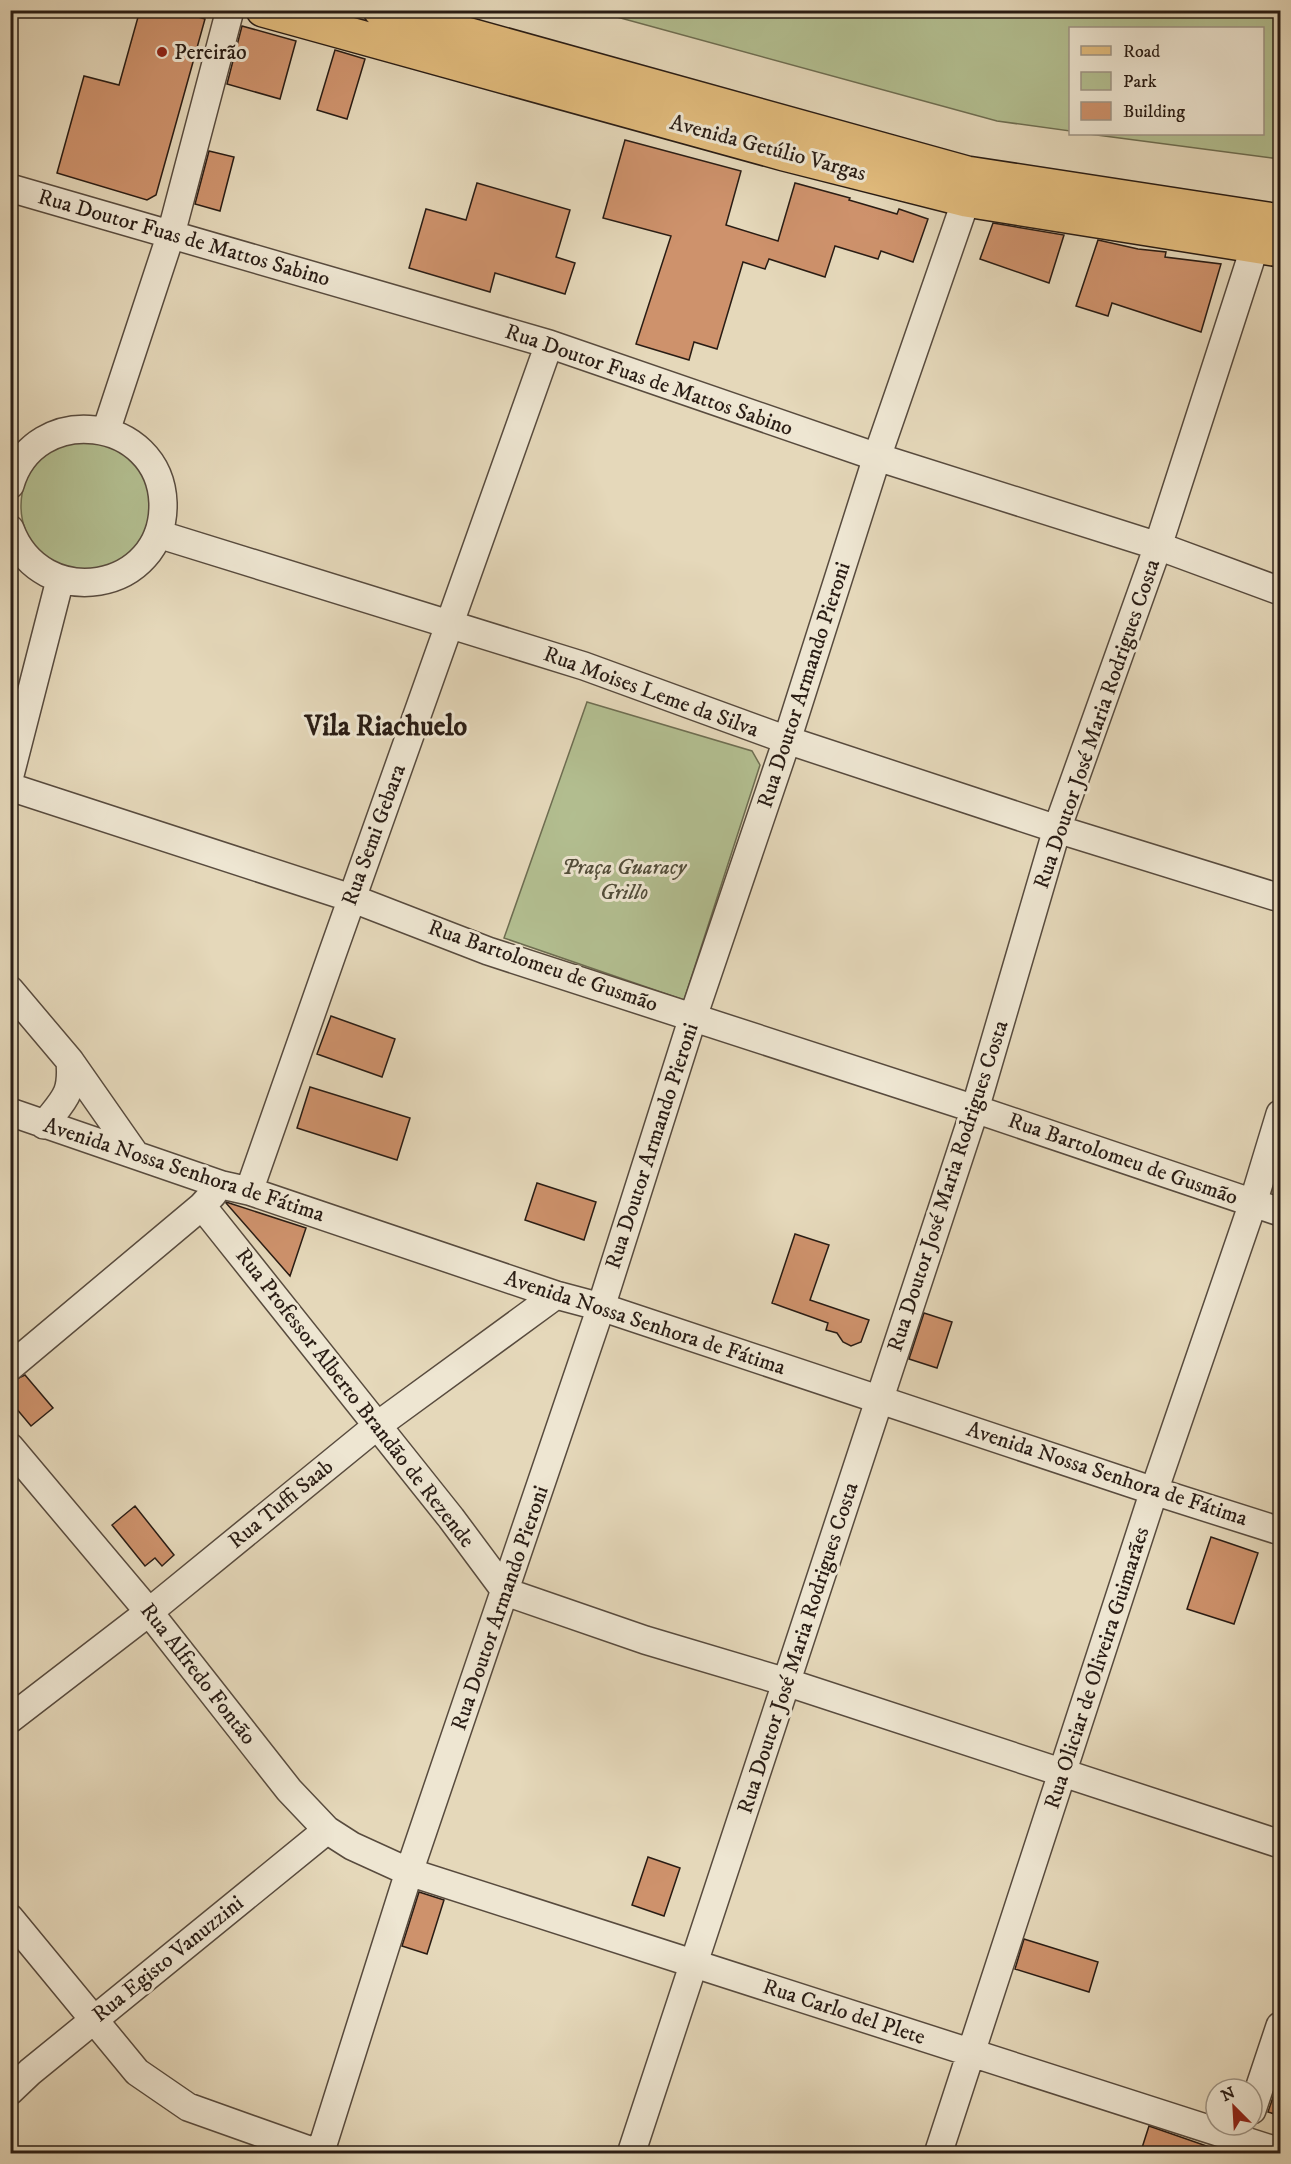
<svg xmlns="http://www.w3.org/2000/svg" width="1291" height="2164" viewBox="0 0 1291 2164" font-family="'IM FELL DW Pica',serif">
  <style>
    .green { fill: #b3bf91; stroke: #6e6e52; stroke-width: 1.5 }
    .building { fill: #ce926c; stroke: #291c14; stroke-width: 1.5 }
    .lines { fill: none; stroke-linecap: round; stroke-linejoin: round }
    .minor-casing { stroke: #584b3e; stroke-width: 30 }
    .major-casing { stroke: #291c14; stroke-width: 36 }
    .minor { stroke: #eee6d2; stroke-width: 27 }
    .major { stroke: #e2bc7d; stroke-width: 33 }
    .poi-dot { fill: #8f2418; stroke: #eee6d2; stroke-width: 2 }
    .labels { text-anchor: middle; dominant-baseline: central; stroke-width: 6; stroke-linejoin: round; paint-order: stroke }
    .poi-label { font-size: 22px; fill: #291c14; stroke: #eee6d2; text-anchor: start }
    .street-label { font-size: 22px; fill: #291c14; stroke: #eee6d2 }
    .park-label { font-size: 22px; font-style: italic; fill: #524d3a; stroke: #eee6d2 }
    .district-label { font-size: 28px; font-weight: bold; fill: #291c14; stroke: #eee6d2 }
  </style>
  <rect width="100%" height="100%" fill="#e5d8ba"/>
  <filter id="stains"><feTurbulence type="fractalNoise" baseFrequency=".00333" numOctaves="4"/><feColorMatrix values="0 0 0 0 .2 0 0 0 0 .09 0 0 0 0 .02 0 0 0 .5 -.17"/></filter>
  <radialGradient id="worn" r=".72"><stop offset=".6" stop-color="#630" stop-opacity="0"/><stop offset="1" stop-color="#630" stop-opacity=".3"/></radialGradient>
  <path class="green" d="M595,11h685v148l-191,-25h173v-106h-192v103l-73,-10z
    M21 506a65 65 0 1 1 130 0a65 65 0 1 1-130 0Z
    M587,702l165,49 8,14 -76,235 -180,-62z"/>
  <path class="building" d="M140,10h34l31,9 -49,176 -9,5 -90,-27 27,-97 35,9z
    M242,26l54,15 -16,58 -53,-15z
    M335,50l30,9 -18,60 -30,-9z
    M625,140l116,31 -15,54 52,16 17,-58 55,15 -1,2 48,14 2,-5 29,10 -15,43 -32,-11 -3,8 -43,-13 -10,31 -56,-18 -4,10 -22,-7 -26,87 -23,-7 -5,18 -53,-16 35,-108 -68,-18z
    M209,151l25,6 -14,54 -25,-7z
    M477,183l93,27 -14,47 19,6 -10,31 -70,-21 -5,19 -81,-24 17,-59 40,11z
    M993,223l71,12 -15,48 -69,-24z
    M1098,240l40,9 28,3 -1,5 56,7 -20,68 -89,-29 -4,13 -32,-10z
    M331,1016l64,23 -13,38 -65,-23z
    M310,1087l100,31 -13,42 -100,-32z
    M537,1183l59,19 -12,38 -59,-20z
    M226,1202l80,26 -16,48 -64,-73z
    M795,1234l34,11 -19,55 59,20 -8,22 -10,4 -8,-4 -6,-9 -11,-3 2,-7 -56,-20z
    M924,1313l28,9 -15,46 -28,-9z
    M25,1375l28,33 -22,18 -21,-25v-19z
    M135,1506l39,49 -12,11 -7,-8 -10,8 -33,-41z
    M1211,1537l47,16 -24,71 -47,-15z
    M648,1857l32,11 -16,48 -32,-11z
    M419,1892l25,8 -17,54 -25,-8z
    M1024,1939l74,23 -9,30 -74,-23z
    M1281,2074v42l-13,-4z
    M1149,2126l72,25v3h-81z"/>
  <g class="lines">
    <g class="minor-casing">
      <path id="minor" d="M10,188l539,156 328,113 281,89 122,45
        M106,431l65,-197 59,-224
        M10,485c24,-84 150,-69 153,18 2,90 -122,110 -153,26
        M158,534l426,132 203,74 270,89 223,69
        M10,775l50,-195
        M10,787l341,111 137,53 487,158 305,103
        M10,990l60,71
        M10,1112l212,73 27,6 307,104 45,12 553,184 126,40
        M44,1125c20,-26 29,-30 26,-64l65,93
        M249,1191c98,-283 201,-564 300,-847
        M202,1206l249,312 55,74 139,48 141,42 494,162
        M10,1367l192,-161 11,-12
        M10,1447l139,165 140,178 38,40 25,16 57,26 871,280
        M10,1719l139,-107 229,-187 178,-130
        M10,1918l127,154 51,35 132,47
        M10,2091l20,-19 297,-242
        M1252,2110l28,-84
        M320,2154l89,-282 192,-565 92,-290 94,-277 90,-283 89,-257 1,-20
        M631,2154l344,-1045 82,-280 101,-283 97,-300 4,-18
        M938,2154l216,-663 99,-288 27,-89"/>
    </g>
    <g class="major-casing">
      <path id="major" d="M263,10l521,144 182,46 314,50
        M380,10l587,163 313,48"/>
    </g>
    <use href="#minor" class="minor"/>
    <use href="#major" class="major"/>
  </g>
  <circle class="poi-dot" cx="162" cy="52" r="6"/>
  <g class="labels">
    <g class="poi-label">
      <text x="174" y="52">Pereirão</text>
    </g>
    <g class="street-label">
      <text transform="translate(768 148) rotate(15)">Avenida Getúlio Vargas</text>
      <text transform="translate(184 238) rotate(16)">Rua Doutor Fuas de Mattos Sabino</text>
      <text transform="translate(649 380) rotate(19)">Rua Doutor Fuas de Mattos Sabino</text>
      <text transform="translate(804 685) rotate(-72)">Rua Doutor Armando Pieroni</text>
      <text transform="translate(651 692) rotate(20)">Rua Moises Leme da Silva</text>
      <text transform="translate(1097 724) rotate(-71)">Rua Doutor José Maria Rodrigues Costa</text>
      <text transform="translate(374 835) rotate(-70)">Rua Semi Gebara</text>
      <text transform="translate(543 966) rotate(19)">Rua Bartolomeu de Gusmão</text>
      <text transform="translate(652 1146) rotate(-72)">Rua Doutor Armando Pieroni</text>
      <text transform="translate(1123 1159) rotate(19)">Rua Bartolomeu de Gusmão</text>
      <text transform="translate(184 1170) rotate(18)">Avenida Nossa Senhora de Fátima</text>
      <text transform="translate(948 1186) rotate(-72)">Rua Doutor José Maria Rodrigues Costa</text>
      <text transform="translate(645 1323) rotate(18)">Avenida Nossa Senhora de Fátima</text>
      <text transform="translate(355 1398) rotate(52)">Rua Professor Alberto Brandão de Rezende</text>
      <text transform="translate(1107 1474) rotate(18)">Avenida Nossa Senhora de Fátima</text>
      <text transform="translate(281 1504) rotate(-39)">Rua Tuffi Saab</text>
      <text transform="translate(500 1608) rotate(-71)">Rua Doutor Armando Pieroni</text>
      <text transform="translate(798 1648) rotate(-72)">Rua Doutor José Maria Rodrigues Costa</text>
      <text transform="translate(1097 1668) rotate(-72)">Rua Oliciar de Oliveira Guimarães</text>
      <text transform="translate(198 1674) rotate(52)">Rua Alfredo Fontão</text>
      <text transform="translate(168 1959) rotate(-39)">Rua Egisto Vanuzzini</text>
      <text transform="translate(844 2012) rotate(18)">Rua Carlo del Plete</text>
    </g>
    <g class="park-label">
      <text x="624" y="867">Praça Guaracy<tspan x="624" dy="25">Grillo</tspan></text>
    </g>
    <g class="district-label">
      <text x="386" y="726">Vila Riachuelo</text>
    </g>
  </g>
  <rect width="1291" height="2164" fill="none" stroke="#e5d8ba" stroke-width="36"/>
  <rect x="12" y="12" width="1267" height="2140" fill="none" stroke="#291c14" stroke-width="3"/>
  <rect x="18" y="18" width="1255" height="2128" fill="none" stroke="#291c14" stroke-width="1.5"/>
  <rect x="1069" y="27" width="195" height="108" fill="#eee6d2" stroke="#9f9586" stroke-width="1.5"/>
  <rect x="1081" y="46" width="30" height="9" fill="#e2bc7d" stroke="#9f9586" stroke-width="1.5"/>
  <text x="1123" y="57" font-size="18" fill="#291c14">Road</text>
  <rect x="1081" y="72" width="30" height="18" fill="#b3bf91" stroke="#9f9586" stroke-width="1.5"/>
  <text x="1123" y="87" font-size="18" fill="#291c14">Park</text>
  <rect x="1081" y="102" width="30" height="18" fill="#ce926c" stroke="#9f9586" stroke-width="1.5"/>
  <text x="1123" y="117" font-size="18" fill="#291c14">Building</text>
  <g transform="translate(1234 2107) rotate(336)"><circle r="28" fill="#eee6d2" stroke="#9f9586" stroke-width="1.5"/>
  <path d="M0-4.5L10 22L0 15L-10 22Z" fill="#8f2418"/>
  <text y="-9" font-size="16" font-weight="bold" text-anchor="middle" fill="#291c14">N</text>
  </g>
  <rect width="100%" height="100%" filter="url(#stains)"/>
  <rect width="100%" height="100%" fill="url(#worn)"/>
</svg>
